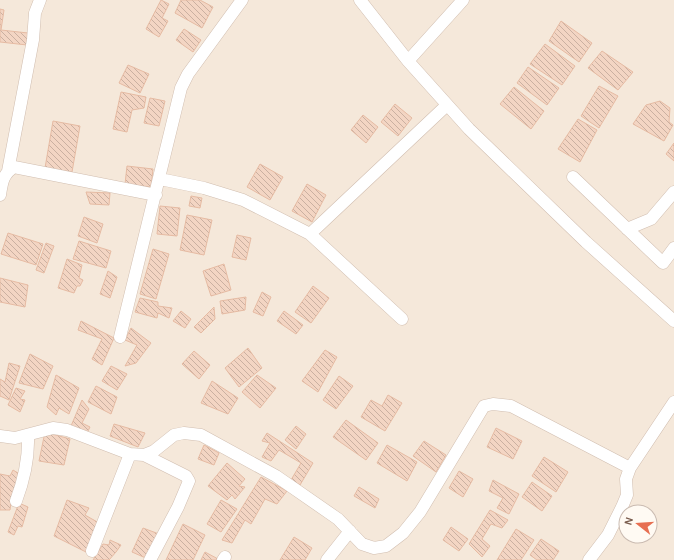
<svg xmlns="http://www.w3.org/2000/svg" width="674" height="560" viewBox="0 0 674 560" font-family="Karla,sans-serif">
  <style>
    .residential { fill: #f5e8da; fill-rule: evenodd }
    .building { fill: url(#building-back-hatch); stroke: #e6bba3 }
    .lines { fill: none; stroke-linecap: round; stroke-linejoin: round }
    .minor-casing { stroke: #d1beb0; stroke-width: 13 }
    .minor { stroke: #fff; stroke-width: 12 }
  </style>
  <defs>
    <pattern id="building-back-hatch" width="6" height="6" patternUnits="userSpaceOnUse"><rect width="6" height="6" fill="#f3d5c3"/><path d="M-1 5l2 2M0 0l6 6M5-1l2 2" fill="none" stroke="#cab0a1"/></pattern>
  </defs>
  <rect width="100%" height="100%" fill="#fdf6ec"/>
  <path class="residential" d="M0,0h674v560h-674zM626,512h24v24h-24z"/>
  <path class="building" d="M161,0l8,4 -7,14 6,3 -9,16 -13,-8z
    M181,0h19l13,7 -11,21 -27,-15z
    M0,9l4,1 -3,20 27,3 -1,12 -27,-3z
    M561,21l31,22 -13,19 -30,-21z
    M184,29l17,11 -8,12 -17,-12z
    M545,44l30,22 -13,19 -32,-21z
    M602,51l31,21 -15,18 -30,-22z
    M128,65l21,9 -9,19 -21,-10z
    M528,67l31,21 -12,17 -30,-22z
    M599,86l19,10 -19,32 -18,-12z
    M514,87l30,24 -13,18 -31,-25z
    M121,92l25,5 -2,11 -12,2 -5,22 -14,-3z
    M150,98l15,3 -6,25 -15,-3z
    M660,101l10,7 -1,14 4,3 -9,16 -31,-17 13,-19z
    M395,104l17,14 -14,18 -17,-14z
    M363,115l15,12 -12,16 -15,-13z
    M578,119l19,11 -17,32 -22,-13z
    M53,121l27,5 -8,46 -27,-4z
    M674,143v18l-8,-7z
    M260,164l23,13 -13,23 -23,-13z
    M127,166l26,3 -2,18 -26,-3z
    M307,184l19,11 -14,27 -20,-11z
    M86,192l24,1 -1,12 -19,-1z
    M191,196l11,2 -2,10 -11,-2z
    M160,206l20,2 -3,28 -20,-2z
    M187,215l25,5 -8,35 -24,-5z
    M84,217l19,7 -6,19 -19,-7z
    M8,233l35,11 -7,21 -35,-11z
    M237,235l14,3 -5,22 -14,-3z
    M79,241l32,10 -5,17 -33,-9z
    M46,243l8,3 -10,27 -8,-3z
    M153,249l16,5 -13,45 -16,-5z
    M67,259l15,6 -3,13 4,2 -3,6h-3l-3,7 -16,-5z
    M224,264l7,26 -20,6 -8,-25z
    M108,271l9,6 -7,21 -10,-4z
    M0,278l28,7 -3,22 -25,-5z
    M313,286l16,12 -18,25 -16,-11z
    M262,292l9,5 -8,19 -10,-4z
    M246,297l-1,13 -23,4 -2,-13z
    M140,298l18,4v4l14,2 -3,10 -11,-5 -1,5 -22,-6z
    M214,307l1,12 -14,14 -7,-6z
    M181,311l10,8 -6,9 -12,-7z
    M284,311l19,14 -7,9 -19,-13z
    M81,321l33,17 -12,27 -10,-6 10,-20 -24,-9z
    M131,328l20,15 -15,20 -11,3 12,-21 -12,-5z
    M248,348l14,20 -23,19 -14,-19z
    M325,350l12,7 -19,35 -16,-11z
    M194,351l16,14 -11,14 -17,-15z
    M30,354l23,12 -10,23 -24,-6z
    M9,363l11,3 -11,34 -9,-4v-17l5,3z
    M111,366l16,8 -10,16 -15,-9z
    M56,375l23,13 -10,26 -10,-6 -3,7 -9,-8z
    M257,375l19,13 -16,20 -18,-16z
    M339,376l14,10 -17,23 -13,-9z
    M212,381l26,17 -10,16 -27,-11z
    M96,386l21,11 -6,17 -23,-12z
    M16,388l9,3 -5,8 5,1 -5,12 -12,-7z
    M388,395l14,8 -17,28 -24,-14 10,-17 11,6z
    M82,400l7,9 -7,14 8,4 -3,6 -16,-7z
    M346,420l32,23 -12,17 -33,-23z
    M114,424l31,9 -7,14 -28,-11z
    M296,426l10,8 -10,15 -11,-9z
    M496,428l26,13 -9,18 -26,-12z
    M45,432l25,7 -6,26 -25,-4z
    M267,433l46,30 -13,22 -9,-5 10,-17 -22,-13 -8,11 -9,-4 8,-14 -8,-2z
    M424,441l22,14 -10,17 -23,-16z
    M204,445l15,8 -5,12 -16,-6z
    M387,445l30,17 -10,19 -30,-18z
    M544,457l24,15 -12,20 -24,-16z
    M227,463l18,16 -6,7 6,1 -10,12 -3,-4 -5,5 -19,-14z
    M13,470l5,3 -2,22 -4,-1 -2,16h-10v-36l10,2z
    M459,471l14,8 -10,18 -14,-9z
    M261,477l26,14 -10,13 -12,-5 -14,25 -6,-4 -13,23 -10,-3z
    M493,480l26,14 -10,20 -12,-6 6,-10 -14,-7z
    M532,482l20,14 -10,15 -20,-14z
    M359,487l20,12 -4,9 -21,-12z
    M67,500l22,8 -4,7 14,8 -13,29 -32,-16z
    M221,500l16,9 -16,23 -14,-8z
    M19,503l9,4 -6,20 -4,-1 -4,9 -6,-3z
    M490,510l18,10 -6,8 -11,-4 -9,15 8,7 -8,11 -13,-13z
    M183,524l22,11 -12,25h-27z
    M451,527l17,12 -9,12 -16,-11z
    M143,528l16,6 -11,25 -16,-7z
    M516,529l18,11 -13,20h-24z
    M294,537l18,11 -7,12h-25z
    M541,539l18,12 -6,9h-16l-7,-5z
    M110,540l11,5 -5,7 -7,8h-16l10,-16 6,1z
    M205,552l15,8h-19z"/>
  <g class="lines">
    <g class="minor-casing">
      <path id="minor" d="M360,0l48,61 61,68 117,113 88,79
        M408,61l55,-61
        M8,171l25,-131 2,-27 5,-13
        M573,177l90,86 11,-15
        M160,179l44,9 39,12 67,34 92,85
        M0,195c2,-13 3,-21 14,-28l142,28
        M627,229l24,-10 23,-27
        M310,234l137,-129
        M120,337l61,-249 7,-14 54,-74
        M0,436l15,2 38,-10 14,2 63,24 14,1 10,-4 20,-16 10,-2 17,2 75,41 62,43 24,25 12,4 12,-2 17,-13 17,-21 64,-106 9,-2 18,2 119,62
        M144,455l42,21 3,5 -11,26 -28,53
        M16,501c8,-21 13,-42 12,-66
        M92,551l38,-97
        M223,560l2,-3
        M327,560l23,-29
        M589,560l19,-25 14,-28 5,-12 -1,-16 4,-11 44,-66"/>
    </g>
    <use href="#minor" class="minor"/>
  </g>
  <g transform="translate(638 524) rotate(287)"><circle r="19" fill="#fffaf3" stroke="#cabbb1"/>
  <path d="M0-3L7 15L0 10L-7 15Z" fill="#e76f51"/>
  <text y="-6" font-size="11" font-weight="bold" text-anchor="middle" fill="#7a5c4d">N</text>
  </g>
</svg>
